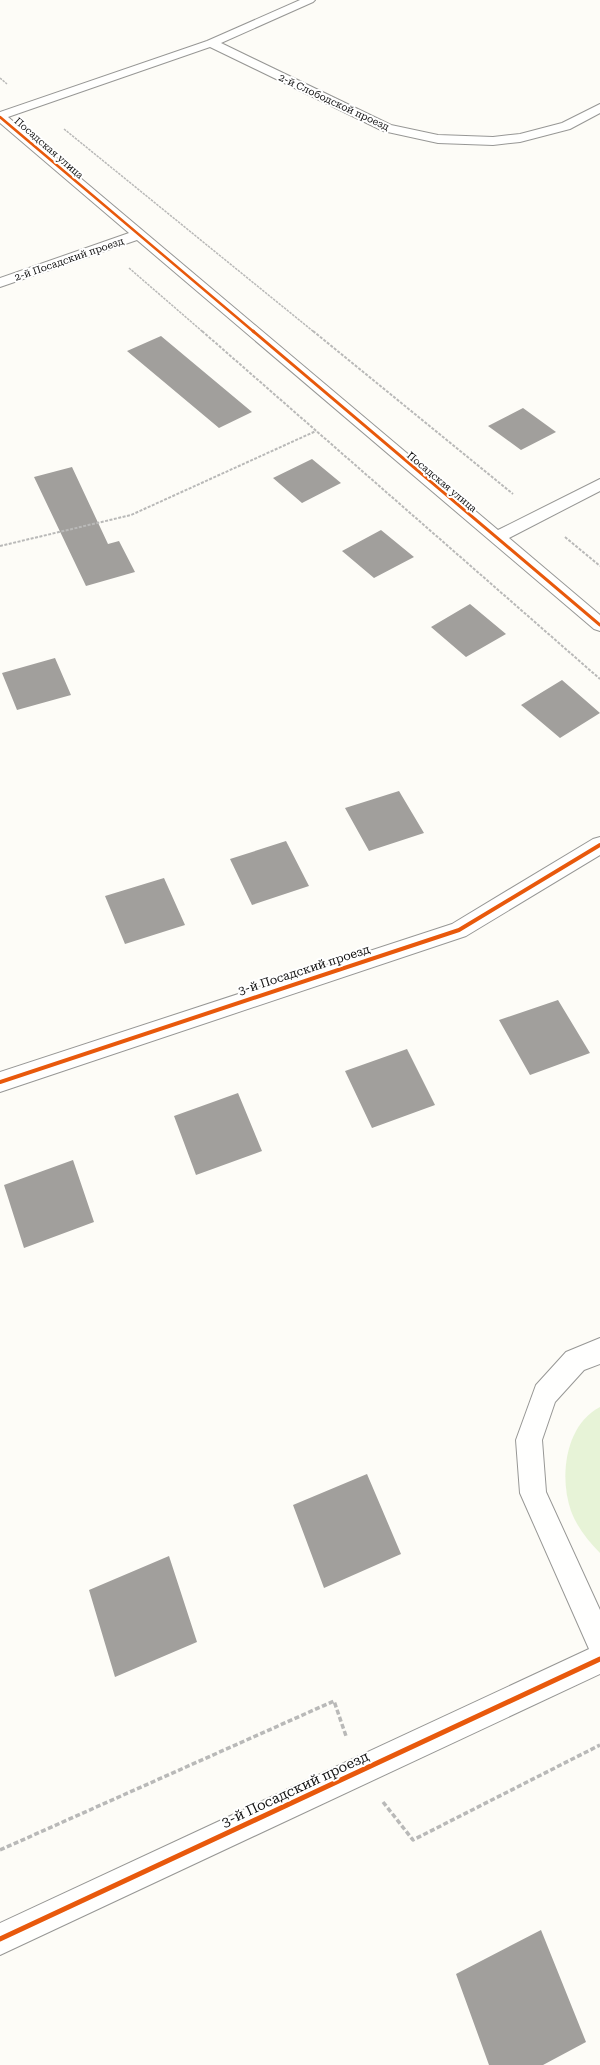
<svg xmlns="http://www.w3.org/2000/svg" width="600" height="2065" viewBox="0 0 600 2065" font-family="'Roboto Serif',serif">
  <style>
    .green { fill: #e7f3d7 }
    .building { fill: #a19f9c }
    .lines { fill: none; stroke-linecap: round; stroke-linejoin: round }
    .minor-casing { stroke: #979795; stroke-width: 2 }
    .path-far2 { stroke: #b9b9b8; stroke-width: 1.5; stroke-dasharray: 2.5 1; stroke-linecap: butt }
    .path-far1 { stroke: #b9b9b8; stroke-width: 2; stroke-dasharray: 3 1.5; stroke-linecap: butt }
    .path { stroke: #b9b9b8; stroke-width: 3.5; stroke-dasharray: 5 2.5; stroke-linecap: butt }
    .minor { fill: #fffffe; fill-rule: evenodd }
    .cycleway-far3-casing { stroke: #fff; stroke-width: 4 }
    .cycleway-far2-casing { stroke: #fff; stroke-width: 5 }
    .cycleway-far1-casing { stroke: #fff; stroke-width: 6 }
    .cycleway-casing { stroke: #fff; stroke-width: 8 }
    .cycleway-far3 { stroke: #e8590c; stroke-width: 2.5 }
    .cycleway-far2 { stroke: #e8590c; stroke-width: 3 }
    .cycleway-far1 { stroke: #e8590c; stroke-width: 4 }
    .cycleway { stroke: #e8590c; stroke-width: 5 }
    .labels { text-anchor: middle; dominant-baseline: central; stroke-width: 4; stroke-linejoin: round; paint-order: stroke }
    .far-street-label { font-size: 10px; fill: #111; stroke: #fff }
    .street-label { font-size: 12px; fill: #111; stroke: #fff }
    .near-street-label { font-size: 14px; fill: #111; stroke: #fff }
  </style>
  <rect width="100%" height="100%" fill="#fdfcf7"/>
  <path class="green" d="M600,1407v146c-12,-12 -23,-26 -29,-42 -12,-34 -6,-86 29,-104z"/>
  <path class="building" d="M161,336l91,76 -33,16 -92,-77z
    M523,408l33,24 -35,18 -33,-24z
    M312,459l29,24 -39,20 -29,-25z
    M72,467l36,77 11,-3 16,31 -49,14 -52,-109z
    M381,530l33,27 -40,21 -32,-27z
    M470,604l36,30 -40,23 -35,-30z
    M55,658l16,37 -54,15 -15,-37z
    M562,680l38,33 -40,25 -39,-33z
    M399,791l25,42 -55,18 -24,-43z
    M286,841l23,45 -57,19 -22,-46z
    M164,878l21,47 -60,19 -20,-48z
    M558,1000l32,53 -60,22 -31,-55z
    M407,1049l28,56 -63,23 -27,-57z
    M238,1093l24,58 -66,24 -22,-59z
    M73,1160l21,62 -70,26 -20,-63z
    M367,1474l34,80 -77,34 -31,-83z
    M169,1556l28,86 -82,35 -26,-87z
    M541,1930l45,112 -43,23h-54l-33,-91z"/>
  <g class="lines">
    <g class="minor-casing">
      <path id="minor" d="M300,0h15l-2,2 -92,41 170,82 47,10 55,2 27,-3 42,-11 38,-19v9l-30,16 -50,13 -27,3 -55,-2 -55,-12 -173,-84 -202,70 490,413 102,-51v12l-91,47 91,77v16l-6,-2 -457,-389 -137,47v-9l129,-45 -129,-110v-11l207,-71z
        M600,837v18l-134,81 -466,156v-20l452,-148 141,-85z
        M600,1338v26l-16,6 -29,32 -13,38 4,52 54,118v64l-600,281v-32l589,-274 -69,-156 -4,-53 20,-55 30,-33z"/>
    </g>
    <path class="path-far2" d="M0,78l7,6
      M64,129l250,203
      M129,268l74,64"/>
    <path class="path-far1" d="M202,331l398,348
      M313,331l200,163
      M565,537l35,29
      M0,546l131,-31 185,-84"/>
    <path class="path" d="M383,1802l30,38 187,-95
      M0,1850l334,-149 12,35"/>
    <use href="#minor" class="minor"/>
    <g class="cycleway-far3-casing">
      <path id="cycleway-far3" d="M0,117l254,215"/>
    </g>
    <g class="cycleway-far2-casing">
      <path id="cycleway-far2" d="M253,331l347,294"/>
    </g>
    <g class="cycleway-far1-casing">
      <path id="cycleway-far1" d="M0,1082l459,-152 141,-85"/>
    </g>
    <g class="cycleway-casing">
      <path id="cycleway" d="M0,1939l600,-280"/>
    </g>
    <use href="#cycleway-far3" class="cycleway-far3"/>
    <use href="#cycleway-far2" class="cycleway-far2"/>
    <use href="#cycleway-far1" class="cycleway-far1"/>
    <use href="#cycleway" class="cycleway"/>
  </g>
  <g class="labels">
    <g class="far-street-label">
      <text transform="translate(334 102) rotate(25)">2-й Слободской проезд</text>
      <text transform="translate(49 148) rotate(41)">Посадская улица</text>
      <text transform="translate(69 259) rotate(-19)">2-й Посадский проезд</text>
      <text transform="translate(442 482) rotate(40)">Посадская улица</text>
    </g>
    <g class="street-label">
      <text transform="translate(304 970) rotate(-18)">3-й Посадский проезд</text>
    </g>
    <g class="near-street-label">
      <text transform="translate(295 1789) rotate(-25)">3-й Посадский проезд</text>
    </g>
  </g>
</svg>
